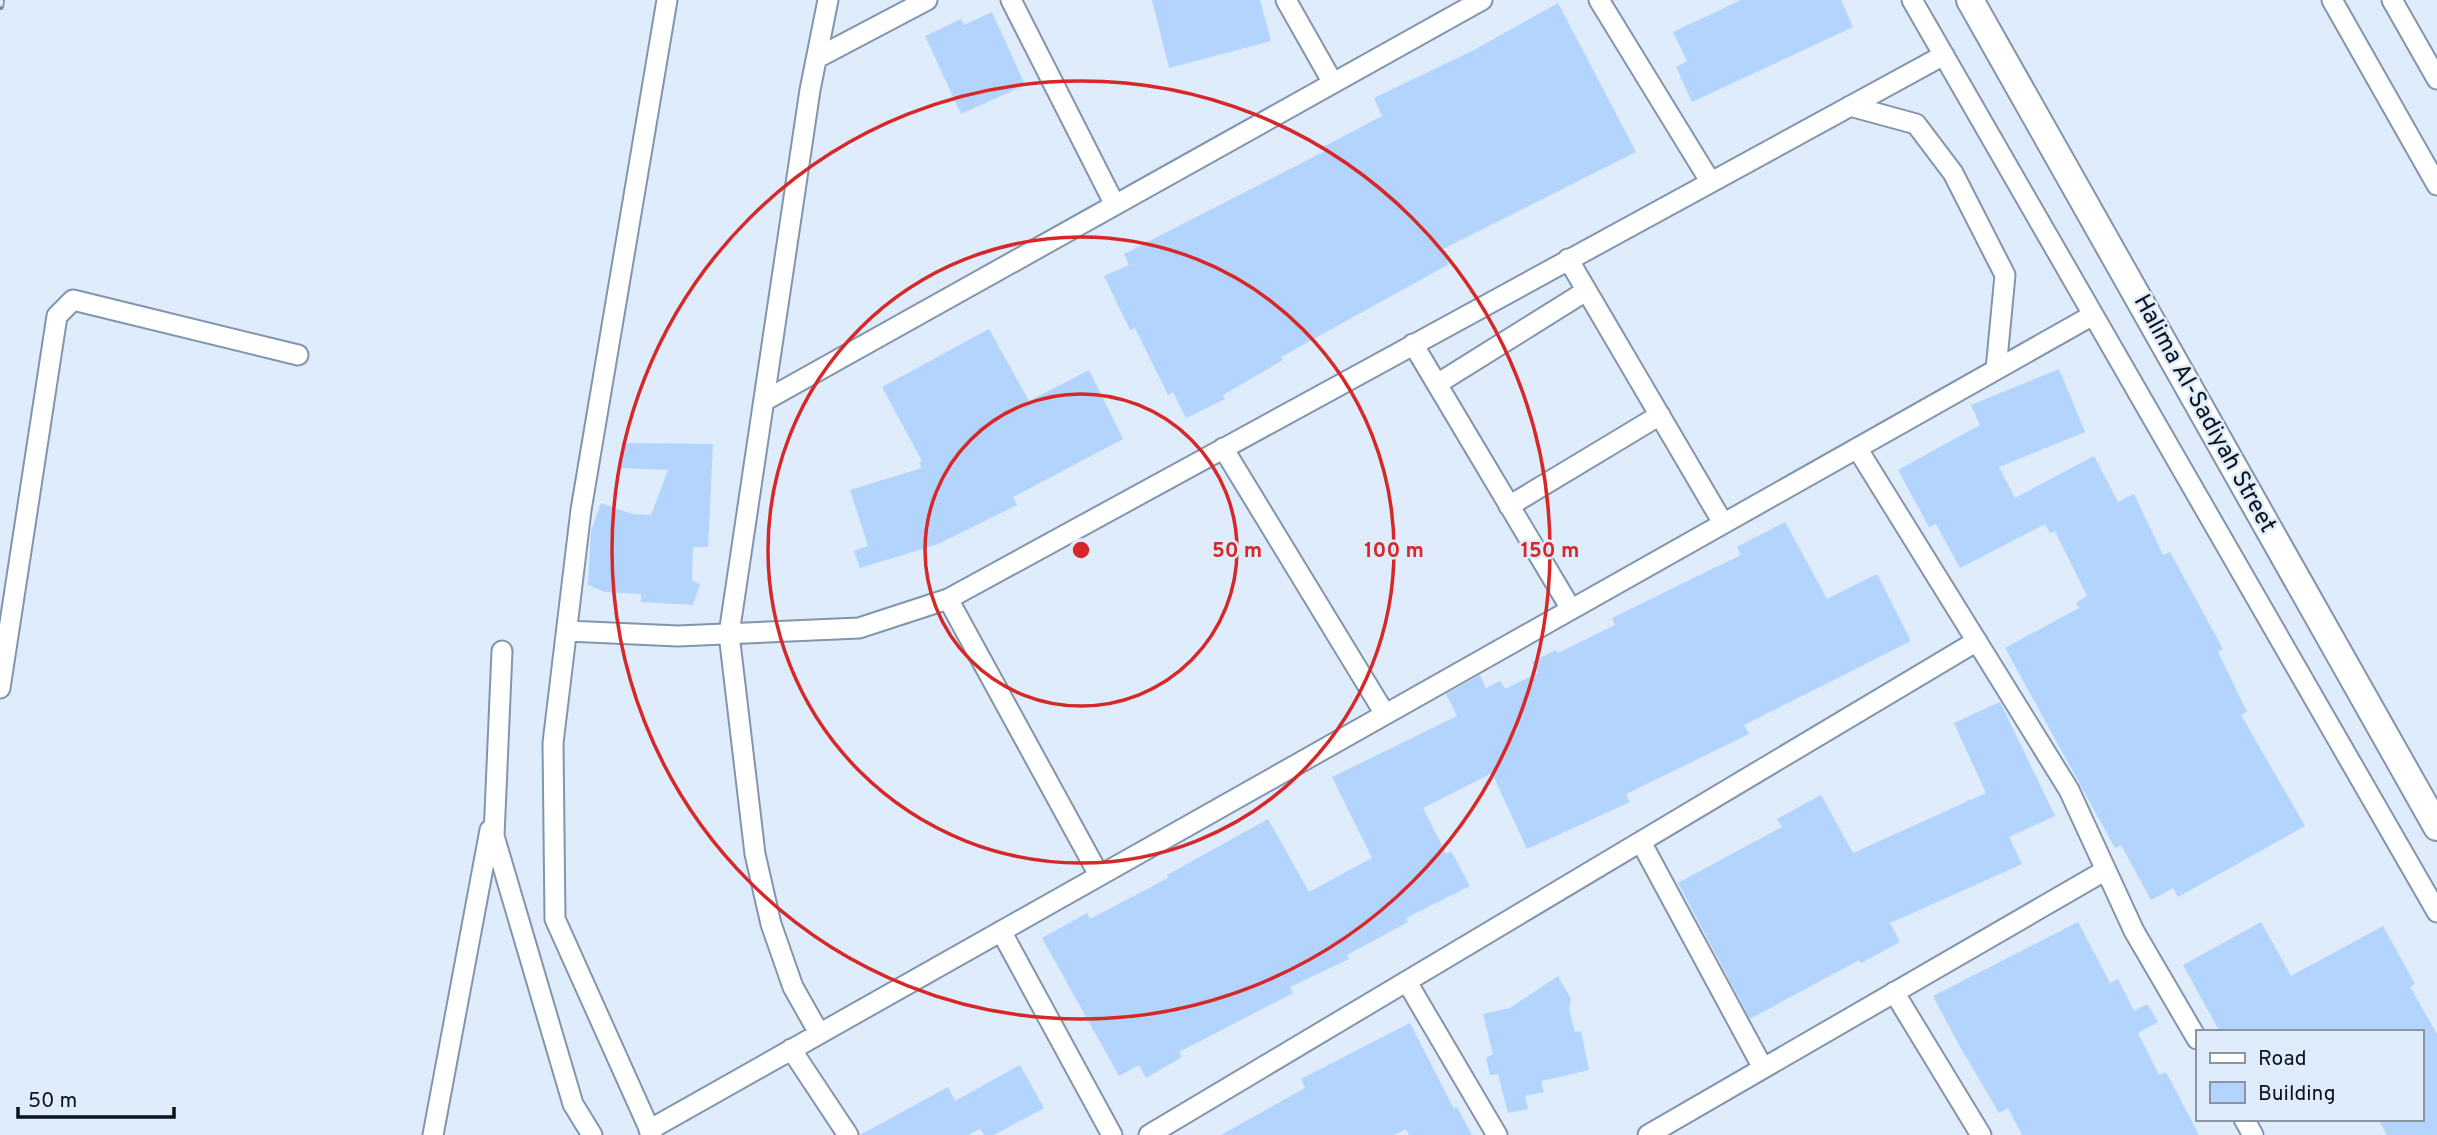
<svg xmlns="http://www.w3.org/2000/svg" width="2437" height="1135" viewBox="0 0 2437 1135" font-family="Overpass,sans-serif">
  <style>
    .building { fill: #b3d4fc }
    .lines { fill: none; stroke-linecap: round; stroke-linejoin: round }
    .street-casing { stroke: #8195ad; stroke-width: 23 }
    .secondary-casing { stroke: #8195ad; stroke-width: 30 }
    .street { stroke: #fff; stroke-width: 19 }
    .secondary { stroke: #fff; stroke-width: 26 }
    .rail-casing { stroke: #7e8995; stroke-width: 8 }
    .rail { stroke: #dfecfc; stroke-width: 5; stroke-dasharray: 16; stroke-linecap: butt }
    .ring { fill: none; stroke: #d62828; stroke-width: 3.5 }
    .labels { text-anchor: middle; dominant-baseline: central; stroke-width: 5; stroke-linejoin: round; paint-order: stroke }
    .street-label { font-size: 24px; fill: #0a121a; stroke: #dfecfc }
    .centre { fill: #d62828; stroke: #dfecfc; stroke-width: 3.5 }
    .ring-label { font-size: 21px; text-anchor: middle; font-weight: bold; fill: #d62828; stroke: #dfecfc; stroke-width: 5; stroke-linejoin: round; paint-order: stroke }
  </style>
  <rect width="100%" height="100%" fill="#dfecfc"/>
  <path class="building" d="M1152,0h108l11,41 -102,27z
    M1741,0h100l12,27 -161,75 -16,-35 11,-6 -14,-29z
    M1558,3l78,149 -195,98 8,14 -168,93 2,3 -60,35 2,4 -39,19 -13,-26 -5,3 -33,-67 -5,2 -26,-54 25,-11 -5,-11 201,-103 -2,-4 59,-31 -8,-18 100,-48z
    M992,12l33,73 -64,29 -36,-78 36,-17 3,6z
    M989,329l40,72 60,-31 34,69 -110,58 4,8 -79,39 -78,24 -6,-17 14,-5 -18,-56 72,-22 -3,-5 3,-2 -40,-74z
    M2059,369l26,63 -86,35 16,31 79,-42 24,46 16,-8 29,61 7,-3 53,97 -5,3 29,60 -6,3 64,111 -127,71 -5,-9 -22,12 -30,-55 -6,3 -110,-200 74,-40 -3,-5 11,-7 -32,-65 -5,2 -5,-9 -85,44 -24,-44 -7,3 -31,-57 82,-45 -9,-20z
    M622,443l91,1 -5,103h-15l-1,34 8,3 -7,21 -52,-3v-8l-36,-2 -17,-7 3,-54 10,-28 31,11 19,1 17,-45 -47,-2z
    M1785,522l42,77 50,-25 34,67 -167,84 5,9 -123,60 4,8 -103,47 -35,-76 -69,35 23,46 5,-3 19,35 -64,32 2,4 -61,33 2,4 -59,28 3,6 -114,59 3,5 -36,21 -7,-13 -20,11 -77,-138 45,-25 3,6 78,-41 -1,-3 101,-56 41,73 63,-34 -40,-81 125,-61 -11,-22 34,-19 6,13 14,-7 5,8 33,-16 -6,-11 24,-12 2,3 57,-28 -3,-7 129,-63 -4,-8z
    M2000,702l55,114 -46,21 13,27 -132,59 10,19 -39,21 -2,-3 -109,59 -72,-136 104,-56 -5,-8 44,-24 32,58 133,-60 -32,-70z
    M2078,922l32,61 8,-4 16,32 13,-7 11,18 -20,11 21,42 7,-3 33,63h-177l-14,-27 -9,5 -40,-68 -26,-49z
    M2261,922l30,54 92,-50 32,58 -5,3 27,47v101h-50l-9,-16h43v-87h-201l-37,-67z
    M1558,976l13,23 -2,11 6,22 6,-1 8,39 -48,11 3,11 -19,4 3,13 -20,4 -10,-39 -8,1 -4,-17 7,-4 -10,-40 27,-6z
    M1410,1023l44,86 3,-2 15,28h-63l-3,-6 -12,6h-173l84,-47 -4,-9z
    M1020,1065l24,43 -50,27h-10l-4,-6 -12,6h-108l88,-48 7,14z"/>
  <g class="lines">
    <g class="street-casing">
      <path id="street" d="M1011,0l104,205
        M1286,0l47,83
        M1599,0l111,181
        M1912,0l525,912
        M2332,0l105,185
        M2392,0l45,79
        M817,58l110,-58
        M1850,106l66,18 37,49 52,102 -9,95
        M1568,259l155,264
        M1413,344l158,265
        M1437,384l149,-93
        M764,401l718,-401
        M1223,448l162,266
        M1857,448l212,342 65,141 63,108
        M1509,506l151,-91
        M948,599l151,276
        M567,631l111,5 181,-8 89,-29 996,-544
        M502,651l-8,185 79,268 19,31
        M0,688l57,-372 16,-16 225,55
        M1641,842l122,226
        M1001,931l111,204
        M1407,982l90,153
        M1894,992l87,143
        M819,1033l-26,-46 -22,-63 -16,-70 -26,-220 81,-544 18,-90
        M791,1049l57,86
        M2244,1119l9,16
        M649,1130l1444,-815
        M433,1135l57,-305
        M652,1135l-97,-216 -2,-176 28,-233 86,-510
        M1149,1135l828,-494
        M1648,1135l458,-265"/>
    </g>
    <g class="secondary-casing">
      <path id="secondary" d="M1970,0l467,827"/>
    </g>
    <use href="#street" class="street"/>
    <use href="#secondary" class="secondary"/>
    <g class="rail-casing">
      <path id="rail" d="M0,6l1,-6"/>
    </g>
    <use href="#rail" class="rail"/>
  </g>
  <g class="ring">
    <circle cx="1081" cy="550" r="156"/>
    <circle cx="1081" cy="550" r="313"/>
    <circle cx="1081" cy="550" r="469"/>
  </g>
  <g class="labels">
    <g class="street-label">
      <text transform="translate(2204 414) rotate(61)">Halima Al-Sadiyah Street</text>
    </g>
  </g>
  <circle cx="1081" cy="550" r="10" class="centre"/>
  <g class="ring-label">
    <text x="1237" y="557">50 m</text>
    <text x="1394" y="557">100 m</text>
    <text x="1550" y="557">150 m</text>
  </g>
  <rect x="2196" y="1030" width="228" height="91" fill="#dfecfc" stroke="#8a95a2" stroke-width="2"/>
  <rect x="2210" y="1053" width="35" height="10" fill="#ffffff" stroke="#8a95a2" stroke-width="2"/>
  <text x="2258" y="1065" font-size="21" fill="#0a121a">Road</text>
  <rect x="2210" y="1082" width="35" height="21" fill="#b3d4fc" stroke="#8a95a2" stroke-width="2"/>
  <text x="2258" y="1100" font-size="21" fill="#0a121a">Building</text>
  <path d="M18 1107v10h156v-10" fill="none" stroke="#0a121a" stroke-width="3.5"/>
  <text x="28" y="1107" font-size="21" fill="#0a121a" stroke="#dfecfc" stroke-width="5" paint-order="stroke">50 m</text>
</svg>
